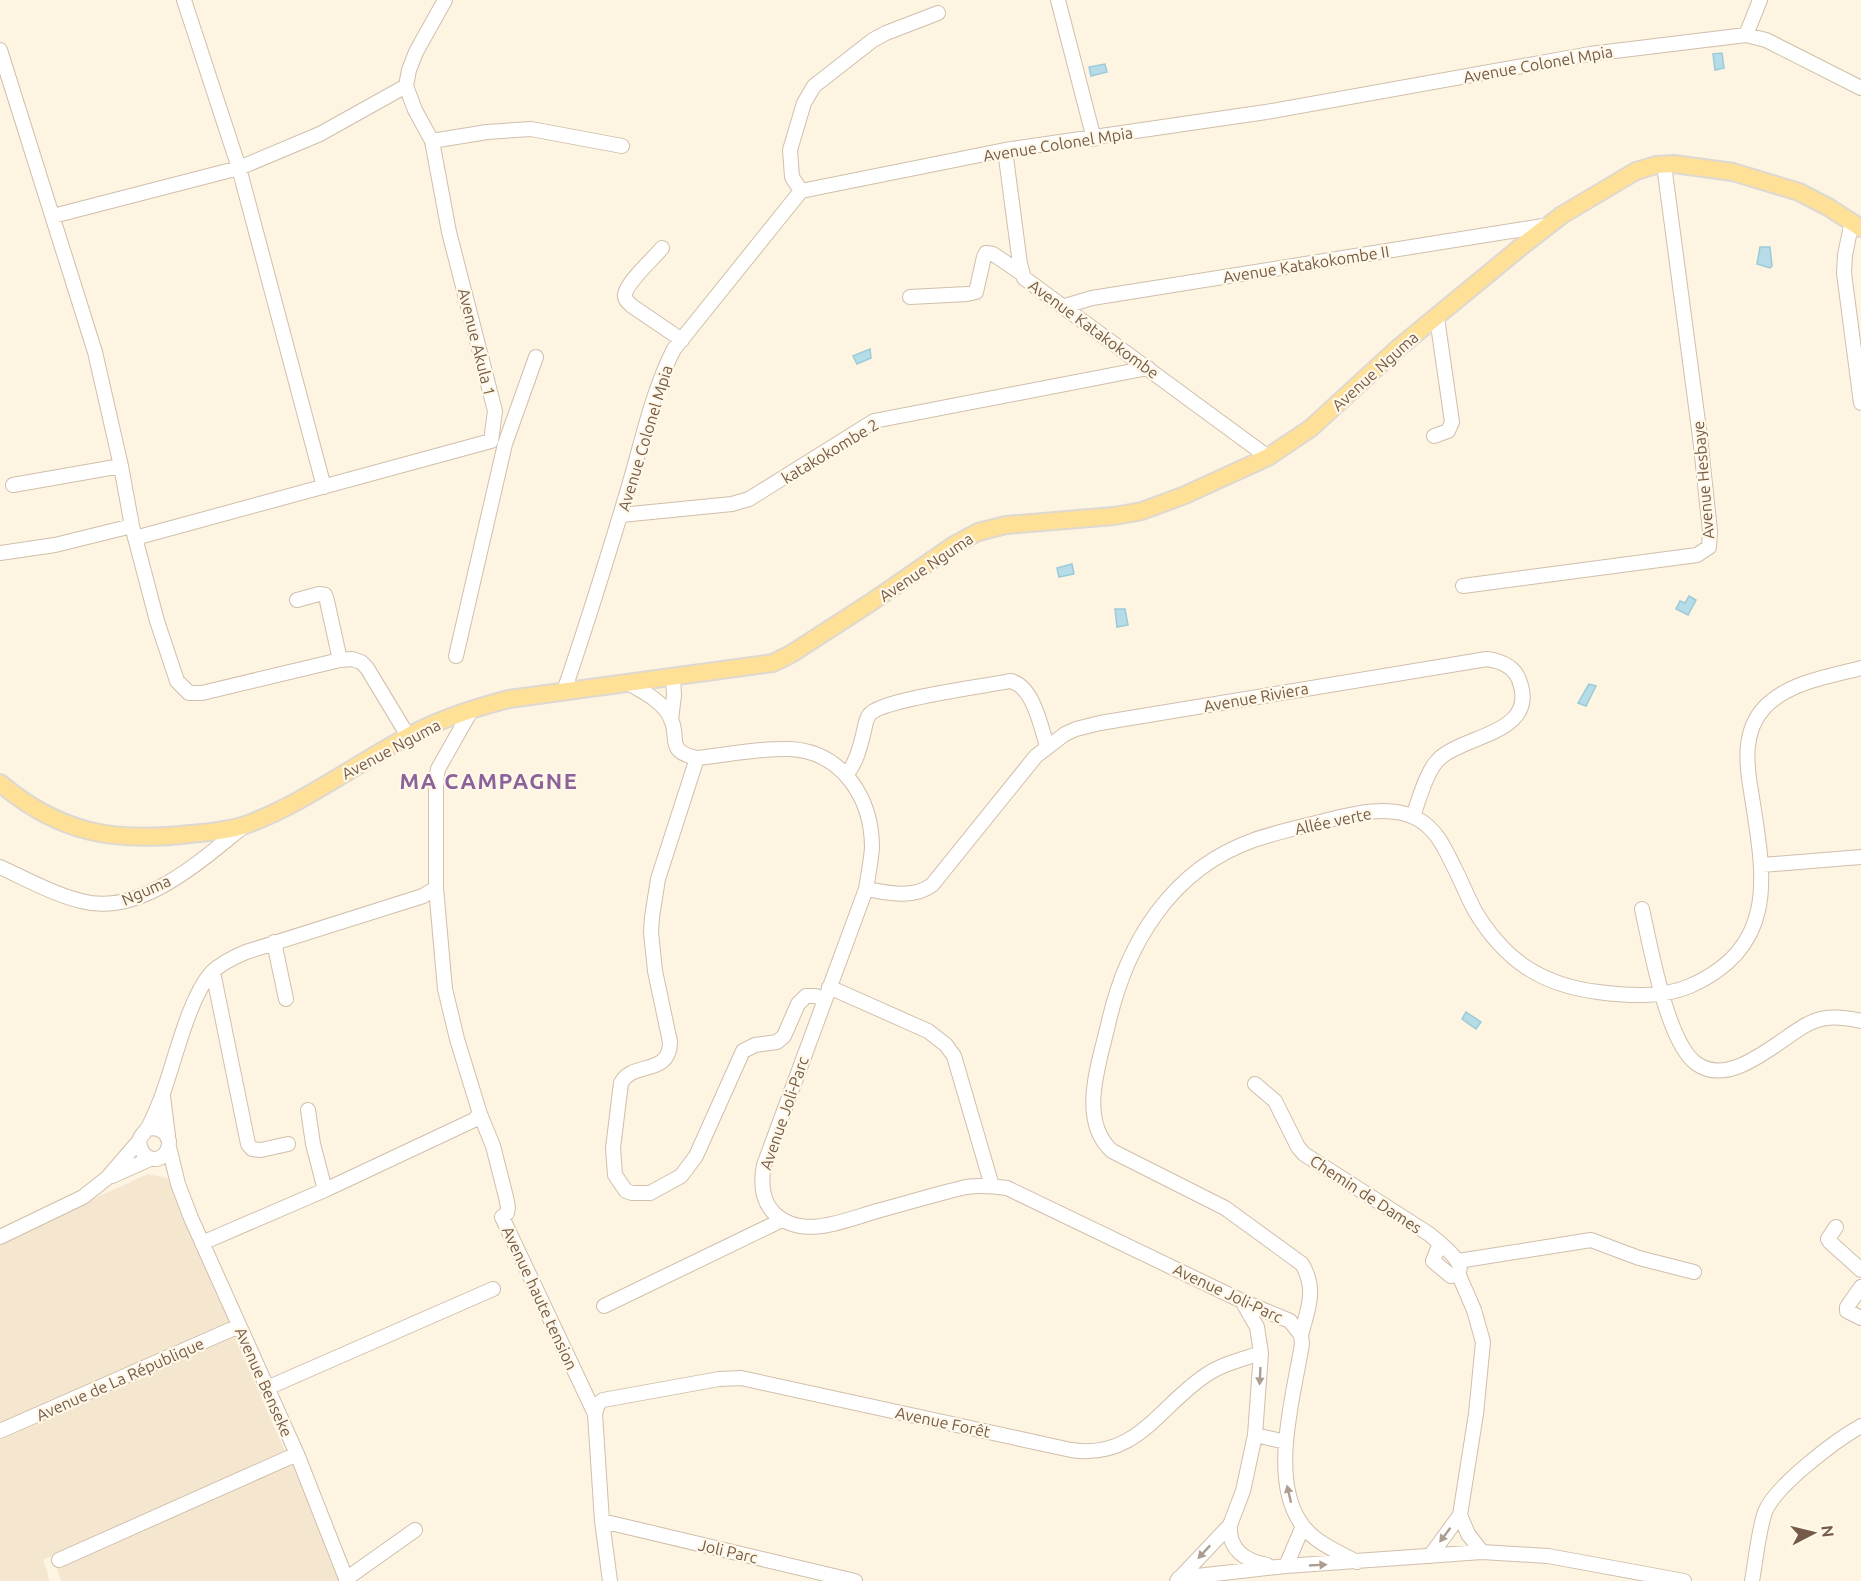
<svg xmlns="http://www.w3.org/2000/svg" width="1861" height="1581" viewBox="0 0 1861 1581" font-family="Ubuntu,sans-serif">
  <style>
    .residential { fill: #f5e7cf }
    .water { fill: #b5dce7; stroke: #9bcbd9; stroke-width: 1.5 }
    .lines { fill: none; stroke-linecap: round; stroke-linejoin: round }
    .minor-casing { stroke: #d0bfab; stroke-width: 16 }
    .major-casing { stroke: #ded8d3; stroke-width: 20 }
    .minor { stroke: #fff; stroke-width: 14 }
    .major { stroke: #fee097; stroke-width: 16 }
    .oneway { fill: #ac9d91 }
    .labels { text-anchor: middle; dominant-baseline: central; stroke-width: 4.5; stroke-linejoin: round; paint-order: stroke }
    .street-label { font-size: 16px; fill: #755b47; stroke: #fff8e8 }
    .district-label { font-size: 22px; font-weight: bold; letter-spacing: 1.5px; fill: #8b6299; stroke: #fff8e8 }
  </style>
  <rect width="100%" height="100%" fill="#fdf4e1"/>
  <path class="residential" d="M148,1174l19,4 64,144 -231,102v-183z
    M234,1336l51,115 -242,109 4,10 2,11h-49v-141z
    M292,1464l53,117h-284l-4,-12z"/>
  <path class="water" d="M1722,53l2,15 -9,2 -2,-16z
    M1105,64l2,8 -16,4 -2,-9z
    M1760,247h10l2,19 -2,2 -13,-4z
    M870,349l1,9 -14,6 -4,-8z
    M1072,564l2,10 -15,3 -2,-9z
    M1689,596l7,4 -8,15 -12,-6 4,-8 5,2z
    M1115,609h10l3,16 -11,2z
    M1589,684l7,2 -10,20 -8,-3z
    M1466,1012l15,10 -5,7 -14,-10z"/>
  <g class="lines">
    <g class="minor-casing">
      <path id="minor" d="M184,0l55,168 85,319
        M1058,0l36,139
        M1746,35l14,-35
        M0,50l95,302 26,114 11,60 25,95 20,60 12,12h13l138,-33 12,-1 9,3 6,6 41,68
        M432,141l55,-9 44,-3 91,17
        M1005,150l15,114 4,14 244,179
        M801,191l-9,-14 -2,-27 14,-47 10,-17 59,-46 13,-7 52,-20
        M53,216l186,-48 81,-34 86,-48
        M1852,221l-7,34 -1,18 17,130
        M662,248c-9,11 -34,33 -37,46 -1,6 4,9 7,12l50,34
        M910,297l57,-3 9,-2 8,-35 2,-4 7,1 28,19
        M1065,306l27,-8 457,-73
        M1434,436l14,-5 4,-9 -15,-104
        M13,485l108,-19
        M621,515l111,-11 17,-5 125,-78 274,-53
        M135,538l356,-97 4,-30 -46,-179 -17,-91 -17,-31 -9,-24 3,-16 7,-18 29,-52
        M0,553l55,-8 77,-19
        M1463,586l234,-31 12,-8 1,-16 -10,-94 -36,-272
        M297,600l22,-6 6,1 2,6 13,59
        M456,656l49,-212 31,-87
        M628,683c16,9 36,19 43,36 9,20 -6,32 26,39 30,-3 61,-10 92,-9 53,2 83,49 83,99 -1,13 -4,28 -6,41l-102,276c-3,16 -3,34 9,47 28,29 72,8 104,-1 30,-8 59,-17 89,-24 14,-2 27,-1 41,1l235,113 48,20 11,14 1,9c-8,51 -34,137 1,182 13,17 35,26 54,36
        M564,691c23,-67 44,-135 64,-202 14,-47 24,-97 46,-140l127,-158 204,-41 261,-38 324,-58 156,-19 20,5 95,48
        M472,709l-34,60 -2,11v108l9,101 12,50 23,75 13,32 13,51 2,10 -1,6 -5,4 93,197
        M671,720l3,-25 -1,-19
        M697,758l-39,121 -6,38 -1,15 4,39 15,71c0,34 -38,19 -49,41l-8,65 2,27 11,16 6,2h18l31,-17 15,-20 47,-105 12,-6 22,-3 7,-6 14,-32 8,-8h10l8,4
        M847,774c10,-13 13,-27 17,-43 1,-5 2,-13 6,-17 13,-15 116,-28 140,-33 23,4 31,46 37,65
        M1762,865l99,-8
        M0,867c26,12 53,27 81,34 59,16 119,-40 162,-74
        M866,889c23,4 46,10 66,-4l104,-129 29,-22 11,-5 24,-6 387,-64c14,2 27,7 32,21 21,53 -54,55 -79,78 -13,11 -21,42 -27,58
        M1642,909c8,35 25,135 55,155 25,17 55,-3 76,-17 36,-24 43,-36 88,-26
        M274,942l12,57
        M213,972l35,172 4,5 9,1 27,-6
        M829,987l99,44 18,14 8,11 38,130
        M1255,1084l20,17 23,46 6,7 125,80 11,9
        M163,1096l5,40
        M308,1110l5,34 12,46
        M139,1141c2,24 30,24 30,0 -3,-10 -11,-15 -22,-12
        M169,1147l9,37 13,34 106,236 50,127
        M112,1176l38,-17
        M1836,1227l-8,12 2,3 31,28
        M0,1237l83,-40 24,-19 32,-37c2,-7 7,-9 10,-15 5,-10 10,-22 14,-33 12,-33 26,-95 48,-120 10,-10 23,-16 35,-21l177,-56 13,-8
        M202,1243l123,-53 149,-70 6,-6
        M1440,1243c7,6 33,28 11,33l-18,-15z
        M1458,1261l133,-21 48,18 55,14
        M1861,1287l-14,20v4l14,7
        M604,1306l178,-86
        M1301,1335c7,-26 16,-46 1,-71l-77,-56 -113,-57c-34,-31 -13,-87 -4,-126 18,-81 63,-156 146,-185 23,-8 47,-13 70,-19 28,-7 65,-17 92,-3 21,11 29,31 39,51 7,14 13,29 20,42 30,50 67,74 123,81 30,4 64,6 92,-6 92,-41 73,-116 61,-195 -5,-28 -8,-60 13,-83 24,-26 64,-31 97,-40
        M267,1388l226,-99
        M0,1431l239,-105
        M1255,1435l31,7
        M1460,1515l8,19 14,18
        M602,1521l253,60
        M1230,1525c-2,24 15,36 37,40
        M1430,1556l30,-41 16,-101 7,-72 -9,-32 -16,-37
        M59,1560l238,-106
        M1286,1566l17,-40
        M1179,1578l107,-12 196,-14 66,4 136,25
        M346,1579l69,-49
        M610,1581l-8,-60 -7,-107 3,-10 5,-4 116,-21 22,-1 330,72c66,10 88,-44 135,-75 16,-11 37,-16 55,-22
        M1177,1581l53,-56 13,-34 12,-56 6,-82 -4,-26 -15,-26
        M1752,1581c4,-22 6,-48 13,-69 10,-26 71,-72 96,-86"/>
    </g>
    <g class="major-casing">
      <path id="major" d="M0,783c59,50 114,60 190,51 19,-2 40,-3 58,-10 56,-21 106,-59 159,-87 32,-18 67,-29 102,-38l264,-36 18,-9 82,-53 81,-56 24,-13 28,-7 108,-9 28,-5 43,-16 83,-38 43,-29 86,-79 125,-103 40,-31 74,-44 20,-6 18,-1 59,8 66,20 29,15 33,21"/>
    </g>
    <use href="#minor" class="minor"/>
    <use href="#major" class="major"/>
  </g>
  <defs><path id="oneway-solid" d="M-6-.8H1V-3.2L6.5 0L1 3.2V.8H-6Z" transform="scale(1.5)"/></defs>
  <g class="oneway">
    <use href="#oneway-solid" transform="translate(1260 1376) rotate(93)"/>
    <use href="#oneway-solid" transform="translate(1289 1494) rotate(-103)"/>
    <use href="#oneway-solid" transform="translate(1445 1535) rotate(127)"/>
    <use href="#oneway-solid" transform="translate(1204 1552) rotate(133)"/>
    <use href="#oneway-solid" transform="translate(1318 1565) rotate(-3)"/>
  </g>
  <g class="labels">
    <g class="street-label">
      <text transform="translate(1538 64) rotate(-10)">Avenue Colonel Mpia</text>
      <text transform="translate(1058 144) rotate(-9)">Avenue Colonel Mpia</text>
      <text transform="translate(1306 264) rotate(-9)">Avenue Katakokombe II</text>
      <text transform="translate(1094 329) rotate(36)">Avenue Katakokombe</text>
      <text transform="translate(477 342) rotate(76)">Avenue Akula 1</text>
      <text transform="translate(1375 371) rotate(-42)">Avenue Nguma</text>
      <text transform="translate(645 438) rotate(-73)">Avenue Colonel Mpia</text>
      <text transform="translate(830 451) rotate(-31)">katakokombe 2</text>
      <text transform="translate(1703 480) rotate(-95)">Avenue Hesbaye</text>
      <text transform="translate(926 567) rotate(-34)">Avenue Nguma</text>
      <text transform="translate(1256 697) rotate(-10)">Avenue Riviera</text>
      <text transform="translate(391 749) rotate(-28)">Avenue Nguma</text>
      <text transform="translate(1333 821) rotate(-12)">Allée verte</text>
      <text transform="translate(146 890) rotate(-24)">Nguma</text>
      <text transform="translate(784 1113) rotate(-71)">Avenue Joli-Parc</text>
      <text transform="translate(1366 1194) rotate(33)">Chemin de Dames</text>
      <text transform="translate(1228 1293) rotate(25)">Avenue Joli-Parc</text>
      <text transform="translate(540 1298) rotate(65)">Avenue haute tension</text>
      <text transform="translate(120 1379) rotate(-24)">Avenue de La République</text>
      <text transform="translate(264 1382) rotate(66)">Avenue Benseke</text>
      <text transform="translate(943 1422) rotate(12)">Avenue Forêt</text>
      <text transform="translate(728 1551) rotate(13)">Joli Parc</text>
    </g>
    <g class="district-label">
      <text x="489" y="780">MA CAMPAGNE</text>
    </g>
  </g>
  <g transform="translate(1813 1533) rotate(83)" stroke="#fff8e8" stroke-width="4.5" paint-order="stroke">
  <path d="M0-4.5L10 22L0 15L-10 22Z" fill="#755b47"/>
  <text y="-9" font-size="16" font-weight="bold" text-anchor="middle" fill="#755b47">N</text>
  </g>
</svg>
